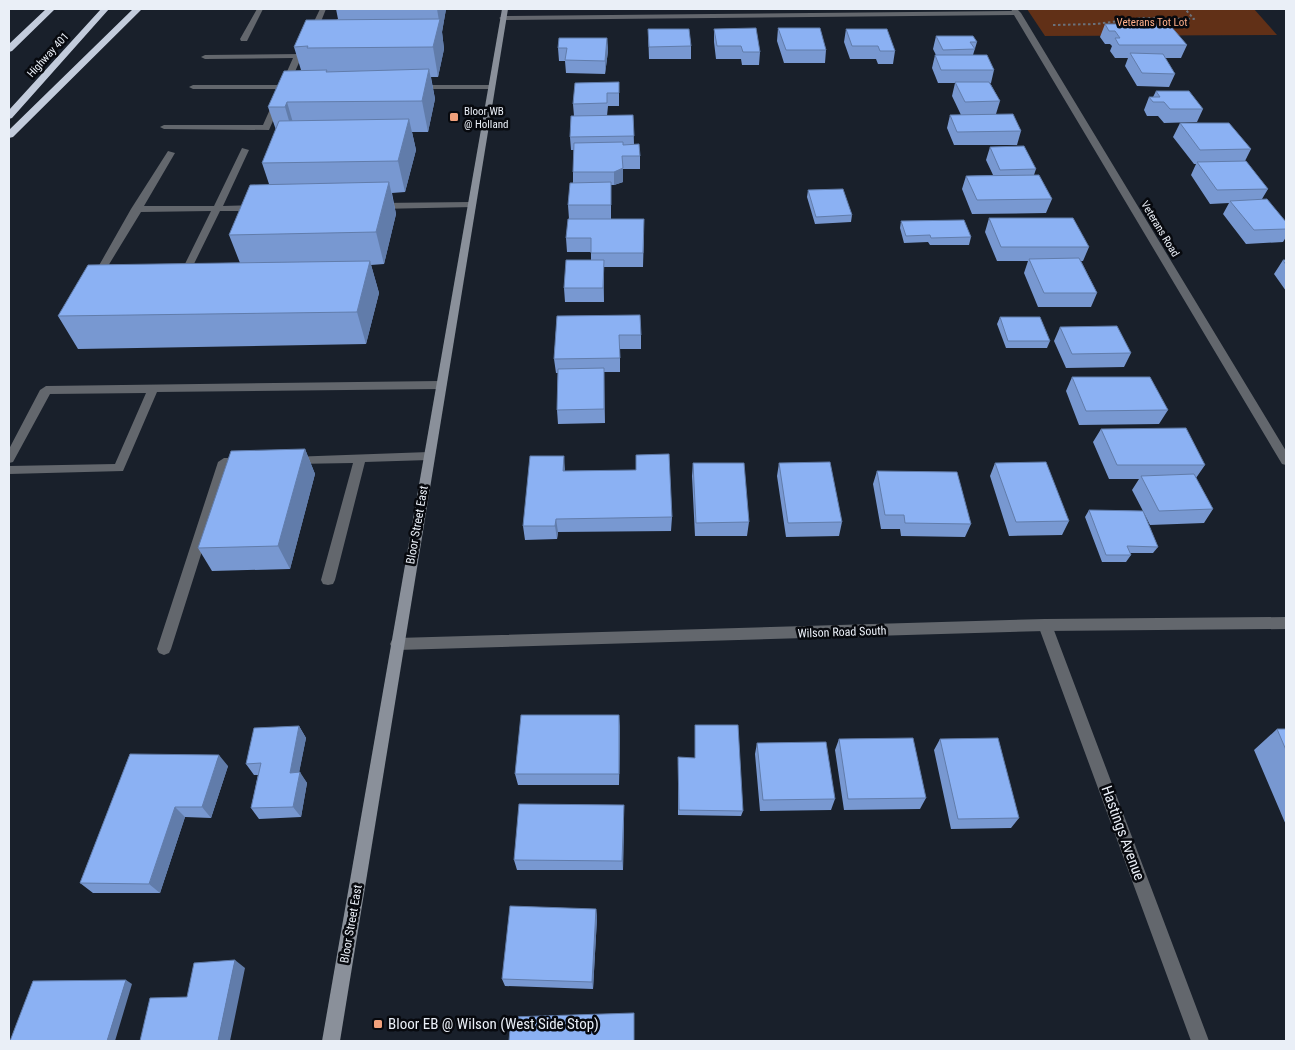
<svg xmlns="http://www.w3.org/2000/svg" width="1295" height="1050" viewBox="0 0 1295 1050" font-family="'Roboto Condensed',sans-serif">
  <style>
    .green { fill: #613017 }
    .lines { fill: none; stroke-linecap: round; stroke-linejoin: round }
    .path { stroke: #6b717b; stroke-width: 2; stroke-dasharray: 2.5 2.5; stroke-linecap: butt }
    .service { fill: #63676d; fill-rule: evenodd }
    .minor { fill: #63676d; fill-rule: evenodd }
    .tertiary { fill: #63676d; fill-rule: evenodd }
    .secondary { fill: #8a909a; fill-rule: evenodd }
    .motorway { fill: #c3ccdc; fill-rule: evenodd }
    .wall { fill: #7898d1 }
    .shaded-wall { fill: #617caa }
    .building { fill: #8bb1f3; stroke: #617caa }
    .poi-dot { fill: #f1a17c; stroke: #07090e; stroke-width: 2 }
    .labels { text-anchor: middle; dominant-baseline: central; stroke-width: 5; stroke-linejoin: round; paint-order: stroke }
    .far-park-label { font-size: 11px; fill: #feae88; stroke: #07090e }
    .far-street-label { font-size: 11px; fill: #eaeff7; stroke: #07090e }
    .far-poi-label { font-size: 11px; fill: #eaeff7; stroke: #07090e; text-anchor: start }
    .street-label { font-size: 12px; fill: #eaeff7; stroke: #07090e }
    .near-street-label { font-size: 15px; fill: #eaeff7; stroke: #07090e }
    .near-poi-label { font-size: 15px; fill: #eaeff7; stroke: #07090e; text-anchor: start }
  </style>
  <rect width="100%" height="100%" fill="#19202b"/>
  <path class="green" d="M1027,9h227l23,26 -232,1z"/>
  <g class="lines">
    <path class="path" d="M1053,25l43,-1 46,-6 52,1 -9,-10"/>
    <path class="service" d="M257,9h6l-16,32h-6l-1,-2z
      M320,9h6l-10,25 -7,2 -1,-2z
      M301,54l1,2 -13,29 9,2 -11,2 -18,41 -105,-1 -4,-2 4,-2h99l16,-36h-86l-4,-2 4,-2h88l12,-27 -88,1 -4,-2 4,-2z
      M413,85h78l4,2 -4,2h-78z
      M242,148l7,2 -26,56 33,-1 5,3 -5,3h-36l-30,61 -3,1 -5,-3 29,-59 -70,1 -36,59h-6l-2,-2 34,-60 37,-58 7,2 -31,53h70z
      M471,202l5,3 -2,2 -96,2 -5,-3 5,-3z
      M440,381l5,4 -5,4 -283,3 -34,79 -114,3v-8l106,-2 31,-71 -96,1 -37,68 -4,1v-14l31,-59 6,-4z
      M429,452l6,4 -6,4 -64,2 -30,118 -2,4 -5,1 -5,-1 -2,-4 32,-117 -59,1 -4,-1 -2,-3 2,-3z
      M224,458h20l6,4 -6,4h-15l-58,183 -2,4 -5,2 -5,-2 -2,-4 61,-187z"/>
    <path class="minor" d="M1011,9h6l4,4 265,438v14l-4,-1 -268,-449 -511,5 -4,-2 4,-2 509,-5z
      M1045,619l5,2 2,4 157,416h-18l-153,-416 2,-4z"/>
    <path class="tertiary" d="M1286,617v12l-241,2 -648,19 -5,-2 -2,-4 2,-4 5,-2 648,-19z"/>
    <path class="secondary" d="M502,9h6l-168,1032h-18z"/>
    <path class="motorway" d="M46,9h9l-43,42 -3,1v-8z
      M101,9h8l-97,109 -3,1v-9z
      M133,9h9l-129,128 -4,1v-8z"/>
  </g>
  <path class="wall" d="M336,9h110l-4,23 2,17 -6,28h-7l4,22 -7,33h-16l4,18 -11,42 -13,1 4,21 -12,50 -13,1 8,28 -13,51 -288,5 -20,-33 182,-53 -11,-28 40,-51 -7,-21 14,-33 -8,-23 33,-37 -7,-23 44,-28z
    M1105,24l82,21 -6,13h-16l10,16 -6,13 -32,-1 -12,-20 3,-8h-13l-5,-7 2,-5 -2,-2h-5l-5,-7z
    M778,28l48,22 -1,13h-41l-7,-22z
    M648,29l43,17v13h-42z
    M714,29l46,23 -1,13h-17l-1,-6h-25l-2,-17z
    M846,29l49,22 -2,13h-15l-2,-5h-26l-6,-17z
    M936,36l41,6 -4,13 21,15 -3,13h-1l10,18 -4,13 25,17 -4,14h-63l-7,-17 3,-13h11l-9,-19 3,-13h-17l-6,-15 3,-13h1l-3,-6z
    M607,38l1,13 -3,23 -39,-1 -1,-12h-6l-1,-13z
    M619,82v24h-11l-1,10 26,-1 1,29 6,12v13h-17v13l-9,3h-3v34l33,14 -1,34h-39v35h-39l-1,-14 27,-28v-8h-24l-1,-14 3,-19 -1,-14 5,-22v-11l1,-22h-3l-1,-13 4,-21 -1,-12z
    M1156,91l47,18 -6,13 -33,1 -6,-7h-11l-3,-6 5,-13h4z
    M1180,123l71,26 -6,12 23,28 -6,10 24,23v15l-3,5 -37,2 -23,-30 6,-11 -19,1 -19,-29 5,-11h-2l-21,-27z
    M990,147l46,22 -2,6 18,24 -6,14 -74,1 -10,-25 4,-13 27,-1 -7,-15z
    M808,190l44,25 -1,7 -36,2 -8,-27z
    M989,218l100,29 -6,14h-2l16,32 -6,14h-53l-14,-34 4,-12h-31l-12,-29z
    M901,221l70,16 -2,8h-39l-2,-3 -24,1 -4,-15z
    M1283,260h3v31l-12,-17z
    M557,316l84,19v14h-21v23h-16l1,51 -47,1 -1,-14 1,-37h-2l-2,-14z
    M1000,317l50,24 -3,7h-41l-9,-24z
    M1060,327l71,26 -7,14 -58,1 -12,-27z
    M1072,377l96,33 -9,14 -80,1 -13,-34z
    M1101,429l104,36 -9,13 17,31 -9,14 -54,2 -7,-14 15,36 -5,6h-23l1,2 -5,7h-24l-17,-45 4,-7 54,1 -11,-21 7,-11h-30l-16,-37z
    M305,449l10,25 -25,95 -78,2 -14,-23z
    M693,463l56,59 -2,14h-52l-3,-60z
    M779,463l63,59 -3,14 -53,1 -9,-61z
    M995,463l74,58 -7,14 -53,1 -19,-60z
    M565,471l107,46 -1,14 -113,1 -1,7 -32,1 -2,-14z
    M877,471l94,53 -6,13 -64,-1 -1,-7h-19l-8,-45z
    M695,725l48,86 -2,5 -63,-1v-52l17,-5z
    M299,726l7,12 -7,34 8,11 -6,34 -42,2 -8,-11 7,-33h-4l-8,-11z
    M620,726l-1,59h-101l-3,-11z
    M1277,729h9v96l-32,-75z
    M839,739l87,59 -6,11 -76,1 -9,-60z
    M940,739l79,79 -8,10 -60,1 -17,-79z
    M757,743l78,56 -4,11 -71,1 -5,-57z
    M130,754l98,12 -17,52 -26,-1 -25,76h-67l-13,-10z
    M624,815l-1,55h-106l-3,-10z
    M596,909l1,9 -4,71 -88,-3 -3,-7z"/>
  <path class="shaded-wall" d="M437,9h9l-4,23 2,17 -6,28 -5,-30 6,-26z
    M607,38l1,13 -3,23v-13z
    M429,69l6,30 -7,33 -6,-31z
    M287,102l9,31 -2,5 -9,-31z
    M409,119l7,31 -11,42 -7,-31z
    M623,168v14l-9,3v-13z
    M389,182l7,32 -12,50 -8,-32z
    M604,260v42l-1,-14z
    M370,261l9,32 -13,51 -9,-32z
    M305,449l10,25 -25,95 -12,-23z
    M564,456l1,13 -1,16 -1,-14z
    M556,519l2,13 -1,7 -2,-13z
    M619,715l1,11 -1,59z
    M299,726l7,12 -9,45 -7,-10z
    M219,755l9,11 -17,52 -9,-11z
    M300,772l7,11 -6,34 -8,-10z
    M624,805v10l-1,55 -1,-9z
    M175,807l10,10 -25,76 -11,-9z
    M596,909l1,9 -4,71 -1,-7z
    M235,960l10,8 -15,73h-12z
    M126,980l6,4 -17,57h-8z"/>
  <path class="building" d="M440,19l-7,28 -126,1 1,-2 -14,1 12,-27z
    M1105,24h64l18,21h-68l-4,-7h5l-5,-7h-6z
    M756,28l4,24h-17l-2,-6h-24l-3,-17z
    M778,28h42l6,22h-40z
    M648,29h41l2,17 -42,1z
    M846,29h41l8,22h-15l-2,-5h-26z
    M936,36h37l4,6h-7l5,7 -32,1z
    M559,38h48l-2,23 -40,-1 2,-12h-9z
    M1130,53l33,1 12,20 -33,-1z
    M935,55h52l7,15h-53z
    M429,69l-7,32 -135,1 -2,5h-17l16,-36 43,-1 -1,2z
    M619,82v11h-12v10l-34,1 2,-21z
    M955,82h34l11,19 -35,1z
    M1156,91h33l14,18h-33l-6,-7h-11l-4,-5h11z
    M1013,114l8,17 -64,1 -7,-17z
    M633,115l1,21 -64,1 1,-21z
    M409,119l-11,42 -136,2 17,-42z
    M1180,123h49l22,26 -51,1z
    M623,142v3l16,-1 1,12h-18l1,12 -9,4h-41l1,-29z
    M1024,146l12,23 -36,1 -10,-23z
    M1246,161l22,28 -51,1 -20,-28z
    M1039,175l13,24 -75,1 -11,-24z
    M389,182l-13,50 -147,3 21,-50z
    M611,182v23h-43l2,-22z
    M843,189l9,26 -36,2 -8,-27z
    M1267,199l19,23v7l-32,1 -24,-29z
    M989,218h84l16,29h-88z
    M568,219h76l-1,34h-52v-15h-25z
    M964,220l7,17 -40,1 -1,-3 -24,1 -5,-15z
    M1079,258l18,35h-53l-15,-34z
    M566,260h38l-1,28h-39z
    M1283,260h3v5z
    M370,261l-13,51 -299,4 30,-51z
    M640,315l1,20h-22l1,23 -66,1 3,-43z
    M1000,317h40l10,24h-42z
    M1117,326l14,27 -59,1 -12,-27z
    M604,368v41l-47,1 1,-41z
    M1072,377h78l18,33 -82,1z
    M1186,428l19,37h-88l-16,-36z
    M305,449l-27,97 -80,2 33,-97z
    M669,454l3,63 -116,2 -1,7h-32l7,-70h34l-1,15 73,-1v-15z
    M830,462l12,60 -54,1 -9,-60z
    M1046,462l23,59 -53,1 -21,-59z
    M693,463h51l5,59 -53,1z
    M877,471l80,1 14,52 -66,-1 -1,-8h-19z
    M1194,474l19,35 -54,2 -18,-35z
    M1089,510l54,1 15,36 -31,-1 4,9h-25z
    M521,715h98v59h-104z
    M695,725h43l5,86 -64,-1 -1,-53 17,1z
    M299,726l-9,47 10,-1 -7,35 -42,1 10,-45 -15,1 8,-36z
    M1277,729h9v21z
    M913,738l13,60 -78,1 -9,-60z
    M998,738l21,80 -61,1 -18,-80z
    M826,742l9,57 -72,1 -6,-57z
    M130,754l89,1 -17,52h-27l-26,77 -69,-1z
    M519,804l105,1 -2,56 -108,-1z
    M510,906l86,3 -4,73 -90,-3z
    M235,960l-17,81h-78l10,-43 37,-1 7,-34z
    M126,980l-19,61h-97l23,-60z
    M634,1013v28h-125l2,-24z"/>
  <g class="poi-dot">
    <rect x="449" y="112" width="10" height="10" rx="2.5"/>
    <rect x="373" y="1019" width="10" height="10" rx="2.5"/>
  </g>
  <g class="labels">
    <g class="far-park-label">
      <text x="1152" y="22">Veterans Tot Lot</text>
    </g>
    <g class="far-street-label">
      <text transform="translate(48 55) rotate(-48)">Highway 401</text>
      <text transform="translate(1160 229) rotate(59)">Veterans Road</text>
    </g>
    <g class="far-poi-label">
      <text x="464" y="111">Bloor WB<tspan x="464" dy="13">@ Holland</tspan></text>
    </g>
    <g class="street-label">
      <text transform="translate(417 525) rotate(-80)">Bloor Street East</text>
      <text transform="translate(842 632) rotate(-2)">Wilson Road South</text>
      <text transform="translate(351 924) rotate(-80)">Bloor Street East</text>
    </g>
    <g class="near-street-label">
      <text transform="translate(1123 833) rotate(70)">Hastings Avenue</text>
    </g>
    <g class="near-poi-label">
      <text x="388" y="1024">Bloor EB @ Wilson (West Side Stop)</text>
    </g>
  </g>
  <rect width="1295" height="1050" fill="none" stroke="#eaeff7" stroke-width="20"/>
</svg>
